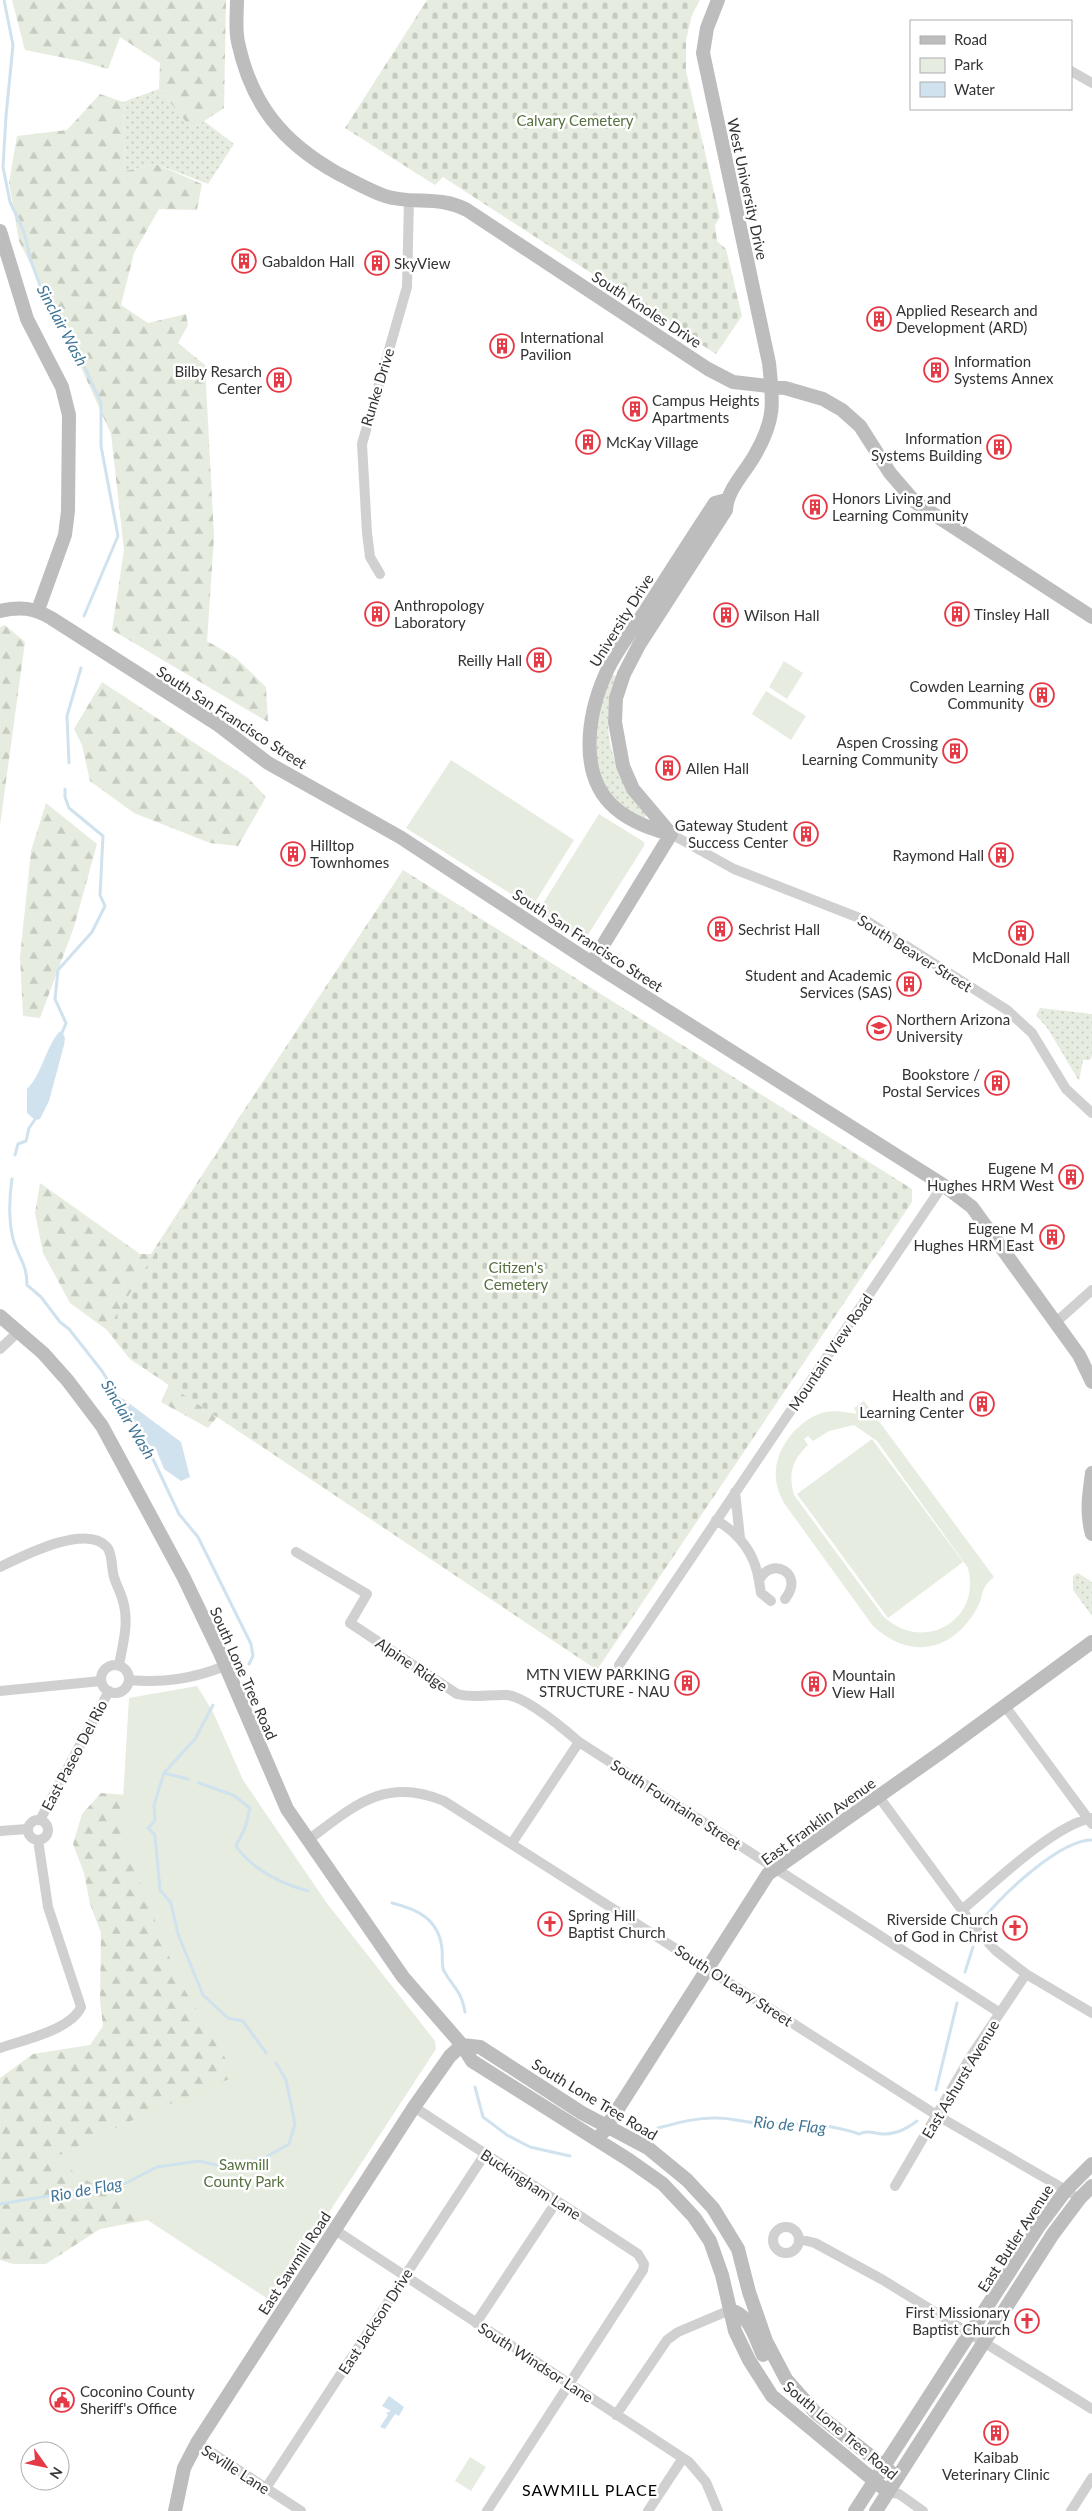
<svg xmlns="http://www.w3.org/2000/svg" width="1092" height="2511" viewBox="0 0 1092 2511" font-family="Lato,sans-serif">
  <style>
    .grass { fill: url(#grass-dots) }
    .forest { fill: url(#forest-firs) }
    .cemetery { fill: url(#cemetery-stones) }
    .park { fill: #e6ecdf; fill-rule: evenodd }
    .water { fill: #cfe2ee }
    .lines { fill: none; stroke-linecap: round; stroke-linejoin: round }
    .stream { stroke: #cfe2ee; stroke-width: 3 }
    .street { stroke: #d0d0d0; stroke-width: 10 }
    .secondary { stroke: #bdbdbd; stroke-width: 14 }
    .labels { text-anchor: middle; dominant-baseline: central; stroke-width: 5; stroke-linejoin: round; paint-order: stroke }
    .park-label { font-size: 15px; fill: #56703f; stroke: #fff }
    .street-label { font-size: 15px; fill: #333; stroke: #fff }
    .poi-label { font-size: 15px; fill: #333; stroke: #fff; text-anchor: start }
    .water-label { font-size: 16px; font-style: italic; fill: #3f7597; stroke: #fff }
    .neighbourhood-label { font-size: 16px; letter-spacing: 1px; fill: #000; stroke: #fff }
  </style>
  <defs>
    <pattern id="grass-dots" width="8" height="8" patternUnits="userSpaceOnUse" patternTransform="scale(1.25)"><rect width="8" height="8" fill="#e6ecdf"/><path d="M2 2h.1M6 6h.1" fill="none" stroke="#c6cbc0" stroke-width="1.8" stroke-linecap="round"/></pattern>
    <pattern id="forest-firs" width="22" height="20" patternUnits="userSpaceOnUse" patternTransform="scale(1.25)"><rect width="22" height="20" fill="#e6ecdf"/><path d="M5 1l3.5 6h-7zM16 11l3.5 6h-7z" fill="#c6cbc0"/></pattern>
    <pattern id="cemetery-stones" width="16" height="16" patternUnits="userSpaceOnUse" patternTransform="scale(1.25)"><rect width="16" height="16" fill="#e6ecdf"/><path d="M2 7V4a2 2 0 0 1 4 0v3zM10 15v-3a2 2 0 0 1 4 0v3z" fill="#c6cbc0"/></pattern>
  </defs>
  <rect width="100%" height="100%" fill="#fff"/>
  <path class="grass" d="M159,89l33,40 12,-8 30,23 -26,40 -52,-20 -31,7 -2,-69z
    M612,675l5,1c-20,60 -4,91 30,139l-3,4c-13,-7 -28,-15 -37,-28 -11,-18 -15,-51 -10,-72 3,-15 10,-30 15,-44z
    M1040,1008l52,6v42l-2,4h-7l-4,21 -31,-52 -12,-14z
    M1078,1573l14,9v34l-19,-26v-14z"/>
  <path class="forest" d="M12,0h214l-2,108 -32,21 -33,-40 1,-26 -40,-26 -12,32 -28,-8 -55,-11z
    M100,94l23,8 2,69 31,-7 46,20 -5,26 -38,-1 -25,44 -13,52 27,18 38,-9 2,11 -10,18 27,22 9,172 -7,104 29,17 30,29 2,35 -156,-92 12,-80 -13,-116 -40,-89 -52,-104 -10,-58 8,-47 50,-6z
    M5,625l20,17 -25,183v-198z
    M102,682l146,96 18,19 -28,49 -28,-3 -76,-30 -44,-32 -8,-36 -8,-16z
    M46,803l51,41 -23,83 -34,91 -17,-2 -3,-59 11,-106z
    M248,1104l-8,286 -32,38 -47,-26 8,-18 -39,-25 -23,-29 -37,-27 -27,-50 -8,-40 5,-30 100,71h11z
    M101,1793l27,2 204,146 -169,276 -63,12 -54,35h-33l-13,-4v-182l33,-24 57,-9 13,-19 -3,-25 1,-68 -11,-29 -6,-31 -11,-29 9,-30z"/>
  <path class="cemetery" d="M427,0h273l-8,15 -6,25v31l34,146 -5,8 2,16 9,8 16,67 -26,38 -273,-177 -8,8 -90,-57z
    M403,870l509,319v13l-315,468 -467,-311 -23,-29 141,-226z"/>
  <path class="park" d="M784,661l19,12 -16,26 -18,-12z
    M766,691l40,25 -15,24 -39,-26z
    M451,760l123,80 -42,67 -126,-79z
    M599,814l45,28v4l-60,95 -47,-28z
    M864,1401l130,176c-16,13 -9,19 -18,33 -25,42 -66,50 -103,16l-89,-123c-3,-6 -6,-12 -7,-18 -7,-29 16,-61 42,-71 13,-5 26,-2 38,0l-3,-6zM854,1425l23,16 91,127c14,53 -46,86 -85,48l-89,-121c-6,-21 -2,-35 14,-50l-4,-6 4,-3 5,5 16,-10z
    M872,1439l91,123 -75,56 -91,-124z
    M197,1686l16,26 30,68 83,122 109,139 1,8 -165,252 -218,-143 84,-40 99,-42 -58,-97 -57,-146 8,-135z
    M470,2457l16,10 -15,24 -16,-10z"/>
  <path class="water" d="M62,1031l3,7 -1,7 -15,56 -9,18 -5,1 -8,-7v-24c15,-15 18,-40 32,-57z
    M114,1397l8,1 59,44 9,35 -9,4 -17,-12 -8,-20 -18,-12z
    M389,2396l15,11 -5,9 -4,-2 -10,15 -5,-2 8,-12 -2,-2 5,-2 -9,-5z"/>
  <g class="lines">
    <path class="stream" d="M4,0l9,45 -7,71 -3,51 7,35 14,30 7,29 11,30 5,4 23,40 31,68v43l17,90 -34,80
      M69,763l-2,-47 14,-48
      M62,1033l4,-10 -11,-24 3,-29 34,-38 13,-26 -5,-11 3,-59 -34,-28 -4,-11v-8
      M15,1155l3,-11 8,-3 3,-13 7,-10
      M12,1179c-3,19 -4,47 3,66 6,16 12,21 12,40l14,12 19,25 9,7 33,42 18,29
      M144,1440l35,74 19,23 53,107 2,12 -4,8
      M213,1705l-18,34 -31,34 -10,32 1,16 -7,7 7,7 5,55 11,13 7,31 25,61 25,23 15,3 23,32
      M164,1773l24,6
      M199,1783l34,12 17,13 -5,20 -9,18c17,24 43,37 72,45
      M392,1903c25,6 47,16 50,46 1,7 -1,16 2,22 10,18 17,19 21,41
      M984,1918c20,-25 75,-77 107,-78
      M965,1972l8,-25
      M475,2087l8,30 24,18 23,12 40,9
      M936,2090l21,-87
      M658,2128c19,-5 40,-11 60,-10 14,0 28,5 42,5 34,2 66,-1 99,11 9,-4 14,-1 24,0 14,0 23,-5 34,-13
      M0,2204l126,-21 31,-16 42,-6 29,7 38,-11 23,-13 6,-20 -9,-44 -10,-17"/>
    <path class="street" d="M1071,71l21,12
      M380,574l-10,-17 -3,-24 -5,-89 45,-157 2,-88
      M671,834l63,35 133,52 140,89 25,23 34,56 26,24
      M1055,1323l37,-33
      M0,1349l19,-18
      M735,1492l5,46
      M716,1520c24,14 39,34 43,61
      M296,1552l71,42 -17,29 107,71c20,5 31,0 50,1 19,2 57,34 72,47l421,271
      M0,1567c23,-11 86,-44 107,-20 6,8 4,20 7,30 2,7 6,14 8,21 8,23 1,45 -3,67
      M771,1601l-10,-8 -2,-12c11,-26 47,-8 26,18
      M619,1665l324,-480
      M101 1679a14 14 0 1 1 28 0a14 14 0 1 1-28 0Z
      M129,1680c35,3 63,-1 96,-14
      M0,1691l101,-10
      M1005,1706l87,118
      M879,1797l97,132 19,21 31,24 66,39
      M28 1830a10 10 0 1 1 20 0a10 10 0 1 1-20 0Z
      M40,1820l69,-129
      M0,1831l27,-2
      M308,1840c46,-34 77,-64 136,-39l494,315 133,77
      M512,1843l67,-101
      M963,1909c31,-26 91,-84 129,-91
      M0,2048c23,-8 71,-18 81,-41l-33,-100 -10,-67
      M414,2107l224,147 6,10 -1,6 -156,241
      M895,2186l76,-130 55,-82
      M773 2240a13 13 0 1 1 26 0a13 13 0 1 1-26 0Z
      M335,2230l354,232 17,20 12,29
      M799,2239l16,4 68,37 209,129
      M476,2323l81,-122
      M616,2415l51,-75 11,-8 52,-22
      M197,2443l104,68
      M266,2488l219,-334
      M888,2492l11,2 24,17
      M648,2511l35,-53
      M1071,2511l21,-33"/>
    <path class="secondary" d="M237,0c0,13 -2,29 1,42 13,62 44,100 99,131 16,8 31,17 48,23 27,9 54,-1 82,14l241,159 25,13 52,6 38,11 19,11 18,16 30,47 25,29 177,115
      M0,231l27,88 35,68 7,28 -1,96 -3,24 -27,75
      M0,611c20,-5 34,-3 51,7l166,106 51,39 132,74 192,126 351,222 29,22 107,148 13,27
      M669,834c-19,-6 -38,-12 -54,-26 -38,-33 -27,-95 -9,-135 11,-25 31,-48 45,-71 21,-33 42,-66 64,-99l11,-3
      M671,834l-38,-45 -10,-23 -8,-44 1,-24 8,-24 15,-29 87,-135c1,-21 20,-38 30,-57 20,-35 17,-52 13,-90l-66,-310 4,-25 11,-28
      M592,963l79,-129
      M0,1316l43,37 25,28 34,45 82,152 36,75 67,156 116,168 59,68 10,16 157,99 34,24 31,33 16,24 12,34 13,56 14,29 23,36 116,96
      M1092,1473c-3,21 -6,40 0,61
      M462,2045l18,2 102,66 66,35 39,32 26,28 25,41 11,43 17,49 20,38 29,33 82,65
      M598,2140l170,-266 175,-123 149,-109
      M730,2310c20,4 25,28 33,45
      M175,2511l9,-43 13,-25 217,-336 36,-51 12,-11
      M855,2511l184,-285 27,-36 26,-26
      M876,2511l177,-277 27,-36 12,-12"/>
  </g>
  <defs>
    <g id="building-ring" transform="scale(1.25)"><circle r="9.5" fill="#fff" stroke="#e63946" stroke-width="1.5"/><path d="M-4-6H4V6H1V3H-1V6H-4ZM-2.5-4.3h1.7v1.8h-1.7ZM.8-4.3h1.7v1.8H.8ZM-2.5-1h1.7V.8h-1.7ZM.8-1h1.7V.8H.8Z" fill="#e63946"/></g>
    <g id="university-ring" transform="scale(1.25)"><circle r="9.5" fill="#fff" stroke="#e63946" stroke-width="1.5"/><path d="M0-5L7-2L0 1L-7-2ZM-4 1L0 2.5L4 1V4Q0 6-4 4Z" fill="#e63946"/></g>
    <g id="church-ring" transform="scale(1.25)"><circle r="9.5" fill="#fff" stroke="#e63946" stroke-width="1.5"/><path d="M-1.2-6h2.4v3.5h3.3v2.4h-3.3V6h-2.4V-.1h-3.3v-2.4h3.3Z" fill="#e63946"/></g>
    <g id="civic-ring" transform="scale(1.25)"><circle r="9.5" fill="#fff" stroke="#e63946" stroke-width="1.5"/><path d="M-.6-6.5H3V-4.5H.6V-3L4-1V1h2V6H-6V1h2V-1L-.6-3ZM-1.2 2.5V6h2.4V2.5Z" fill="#e63946"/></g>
  </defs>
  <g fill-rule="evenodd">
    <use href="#building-ring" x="244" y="261"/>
    <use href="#building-ring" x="377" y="263"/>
    <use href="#building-ring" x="879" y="319"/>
    <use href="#building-ring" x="502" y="346"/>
    <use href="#building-ring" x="936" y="370"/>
    <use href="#building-ring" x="279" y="380"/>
    <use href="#building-ring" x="635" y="409"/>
    <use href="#building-ring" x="588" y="442"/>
    <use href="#building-ring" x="999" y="447"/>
    <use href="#building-ring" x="815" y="507"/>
    <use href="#building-ring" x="377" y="614"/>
    <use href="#building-ring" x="957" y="614"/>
    <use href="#building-ring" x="726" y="615"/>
    <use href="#building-ring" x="539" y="660"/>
    <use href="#building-ring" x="1042" y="695"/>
    <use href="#building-ring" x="955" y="751"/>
    <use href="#building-ring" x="668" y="768"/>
    <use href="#building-ring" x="806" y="834"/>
    <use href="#building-ring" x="293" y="854"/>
    <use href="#building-ring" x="1001" y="855"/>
    <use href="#building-ring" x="720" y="929"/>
    <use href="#building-ring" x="1021" y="933"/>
    <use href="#building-ring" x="909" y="984"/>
    <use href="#university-ring" x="879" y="1028"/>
    <use href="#building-ring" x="997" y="1083"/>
    <use href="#building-ring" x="1071" y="1177"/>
    <use href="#building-ring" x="1052" y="1237"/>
    <use href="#building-ring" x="982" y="1404"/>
    <use href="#building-ring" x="687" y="1683"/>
    <use href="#building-ring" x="814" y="1684"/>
    <use href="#church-ring" x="550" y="1924"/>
    <use href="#church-ring" x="1015" y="1928"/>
    <use href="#church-ring" x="1027" y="2321"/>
    <use href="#civic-ring" x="62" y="2400"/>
    <use href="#building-ring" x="996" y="2433"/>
  </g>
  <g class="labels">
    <g class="park-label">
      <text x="575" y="120">Calvary Cemetery</text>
      <text x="516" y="1267">Citizen's<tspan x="516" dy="17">Cemetery</tspan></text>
      <text x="244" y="2164">Sawmill<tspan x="244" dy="17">County Park</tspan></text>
    </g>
    <g class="street-label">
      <text transform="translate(748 189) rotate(78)">West University Drive</text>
      <text transform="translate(647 309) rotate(33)">South Knoles Drive</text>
      <text transform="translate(377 387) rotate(-73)">Runke Drive</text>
      <text transform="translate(621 620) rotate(-58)">University Drive</text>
      <text transform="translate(232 717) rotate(33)">South San Francisco Street</text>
      <text transform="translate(588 940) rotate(33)">South San Francisco Street</text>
      <text transform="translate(915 953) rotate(32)">South Beaver Street</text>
      <text transform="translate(830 1352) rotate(-56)">Mountain View Road</text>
      <text transform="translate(412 1664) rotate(34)">Alpine Ridge</text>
      <text transform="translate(244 1673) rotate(66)">South Lone Tree Road</text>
      <text transform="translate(74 1755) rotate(-62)">East Paseo Del Rio</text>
      <text transform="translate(676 1804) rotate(33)">South Fountaine Street</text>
      <text transform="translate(818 1821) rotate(-36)">East Franklin Avenue</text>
      <text transform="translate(734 1985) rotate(33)">South O'Leary Street</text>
      <text transform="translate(960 2079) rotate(-59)">East Ashurst Avenue</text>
      <text transform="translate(595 2099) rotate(31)">South Lone Tree Road</text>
      <text transform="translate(531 2184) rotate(33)">Buckingham Lane</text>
      <text transform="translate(1015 2238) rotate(-57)">East Butler Avenue</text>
      <text transform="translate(294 2263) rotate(-57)">East Sawmill Road</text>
      <text transform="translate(375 2321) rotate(-57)">East Jackson Drive</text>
      <text transform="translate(536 2362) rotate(33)">South Windsor Lane</text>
      <text transform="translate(841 2430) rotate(40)">South Lone Tree Road</text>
      <text transform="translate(236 2469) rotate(33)">Seville Lane</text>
    </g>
    <g class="poi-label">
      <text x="262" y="261">Gabaldon Hall</text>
      <text x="394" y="263">SkyView</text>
      <text x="896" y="310">Applied Research and<tspan x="896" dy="17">Development (ARD)</tspan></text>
      <text x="520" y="337">International<tspan x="520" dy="17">Pavilion</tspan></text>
      <text x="954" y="361">Information<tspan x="954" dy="17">Systems Annex</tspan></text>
      <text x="262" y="371" text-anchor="end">Bilby Resarch<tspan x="262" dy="17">Center</tspan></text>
      <text x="652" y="400">Campus Heights<tspan x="652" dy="17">Apartments</tspan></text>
      <text x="982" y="438" text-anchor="end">Information<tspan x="982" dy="17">Systems Building</tspan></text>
      <text x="606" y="442">McKay Village</text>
      <text x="832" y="498">Honors Living and<tspan x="832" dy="17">Learning Community</tspan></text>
      <text x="394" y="605">Anthropology<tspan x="394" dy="17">Laboratory</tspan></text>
      <text x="974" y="614">Tinsley Hall</text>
      <text x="744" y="615">Wilson Hall</text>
      <text x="522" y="660" text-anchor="end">Reilly Hall</text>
      <text x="1024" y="686" text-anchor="end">Cowden Learning<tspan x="1024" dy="17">Community</tspan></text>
      <text x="938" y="742" text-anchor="end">Aspen Crossing<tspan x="938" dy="17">Learning Community</tspan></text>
      <text x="686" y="768">Allen Hall</text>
      <text x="788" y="825" text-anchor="end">Gateway Student<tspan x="788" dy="17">Success Center</tspan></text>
      <text x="310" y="845">Hilltop<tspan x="310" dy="17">Townhomes</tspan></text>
      <text x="984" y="855" text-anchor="end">Raymond Hall</text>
      <text x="738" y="929">Sechrist Hall</text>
      <text x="1021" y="957" text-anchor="middle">McDonald Hall</text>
      <text x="892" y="975" text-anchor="end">Student and Academic<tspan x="892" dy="17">Services (SAS)</tspan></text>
      <text x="896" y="1019">Northern Arizona<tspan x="896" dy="17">University</tspan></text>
      <text x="980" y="1074" text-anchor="end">Bookstore /<tspan x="980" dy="17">Postal Services</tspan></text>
      <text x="1054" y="1168" text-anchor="end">Eugene M<tspan x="1054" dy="17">Hughes HRM West</tspan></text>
      <text x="1034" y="1228" text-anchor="end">Eugene M<tspan x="1034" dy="17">Hughes HRM East</tspan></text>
      <text x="964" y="1395" text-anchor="end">Health and<tspan x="964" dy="17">Learning Center</tspan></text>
      <text x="670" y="1674" text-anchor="end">MTN VIEW PARKING<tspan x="670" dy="17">STRUCTURE - NAU</tspan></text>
      <text x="832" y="1675">Mountain<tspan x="832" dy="17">View Hall</tspan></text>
      <text x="568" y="1915">Spring Hill<tspan x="568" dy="17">Baptist Church</tspan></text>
      <text x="998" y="1919" text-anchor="end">Riverside Church<tspan x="998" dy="17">of God in Christ</tspan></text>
      <text x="1010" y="2312" text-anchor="end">First Missionary<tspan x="1010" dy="17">Baptist Church</tspan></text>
      <text x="80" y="2391">Coconino County<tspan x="80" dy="17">Sheriff's Office</tspan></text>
      <text x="996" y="2457" text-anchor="middle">Kaibab<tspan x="996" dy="17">Veterinary Clinic</tspan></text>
    </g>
    <g class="water-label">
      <text transform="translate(63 325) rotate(62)">Sinclair Wash</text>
      <text transform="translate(129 1419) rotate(59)">Sinclair Wash</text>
      <text transform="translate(790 2124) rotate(5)">Rio de Flag</text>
      <text transform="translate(86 2189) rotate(-11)">Rio de Flag</text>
    </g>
    <g class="neighbourhood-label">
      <text x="590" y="2489">SAWMILL PLACE</text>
    </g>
  </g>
  <rect x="910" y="20" width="162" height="90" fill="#ffffff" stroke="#adadad"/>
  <rect x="920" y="36" width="25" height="8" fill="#bdbdbd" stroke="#adadad"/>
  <text x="954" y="45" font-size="15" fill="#333333">Road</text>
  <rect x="920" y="58" width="25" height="15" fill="#e6ecdf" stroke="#adadad"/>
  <text x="954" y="70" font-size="15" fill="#333333">Park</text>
  <rect x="920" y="82" width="25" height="15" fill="#cfe2ee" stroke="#adadad"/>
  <text x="954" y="95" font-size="15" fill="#333333">Water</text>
  <g transform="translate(45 2466) rotate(123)"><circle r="24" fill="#ffffff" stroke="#adadad"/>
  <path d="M0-4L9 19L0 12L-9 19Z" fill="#e63946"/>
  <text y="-8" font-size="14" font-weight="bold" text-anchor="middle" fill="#333333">N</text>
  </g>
</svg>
